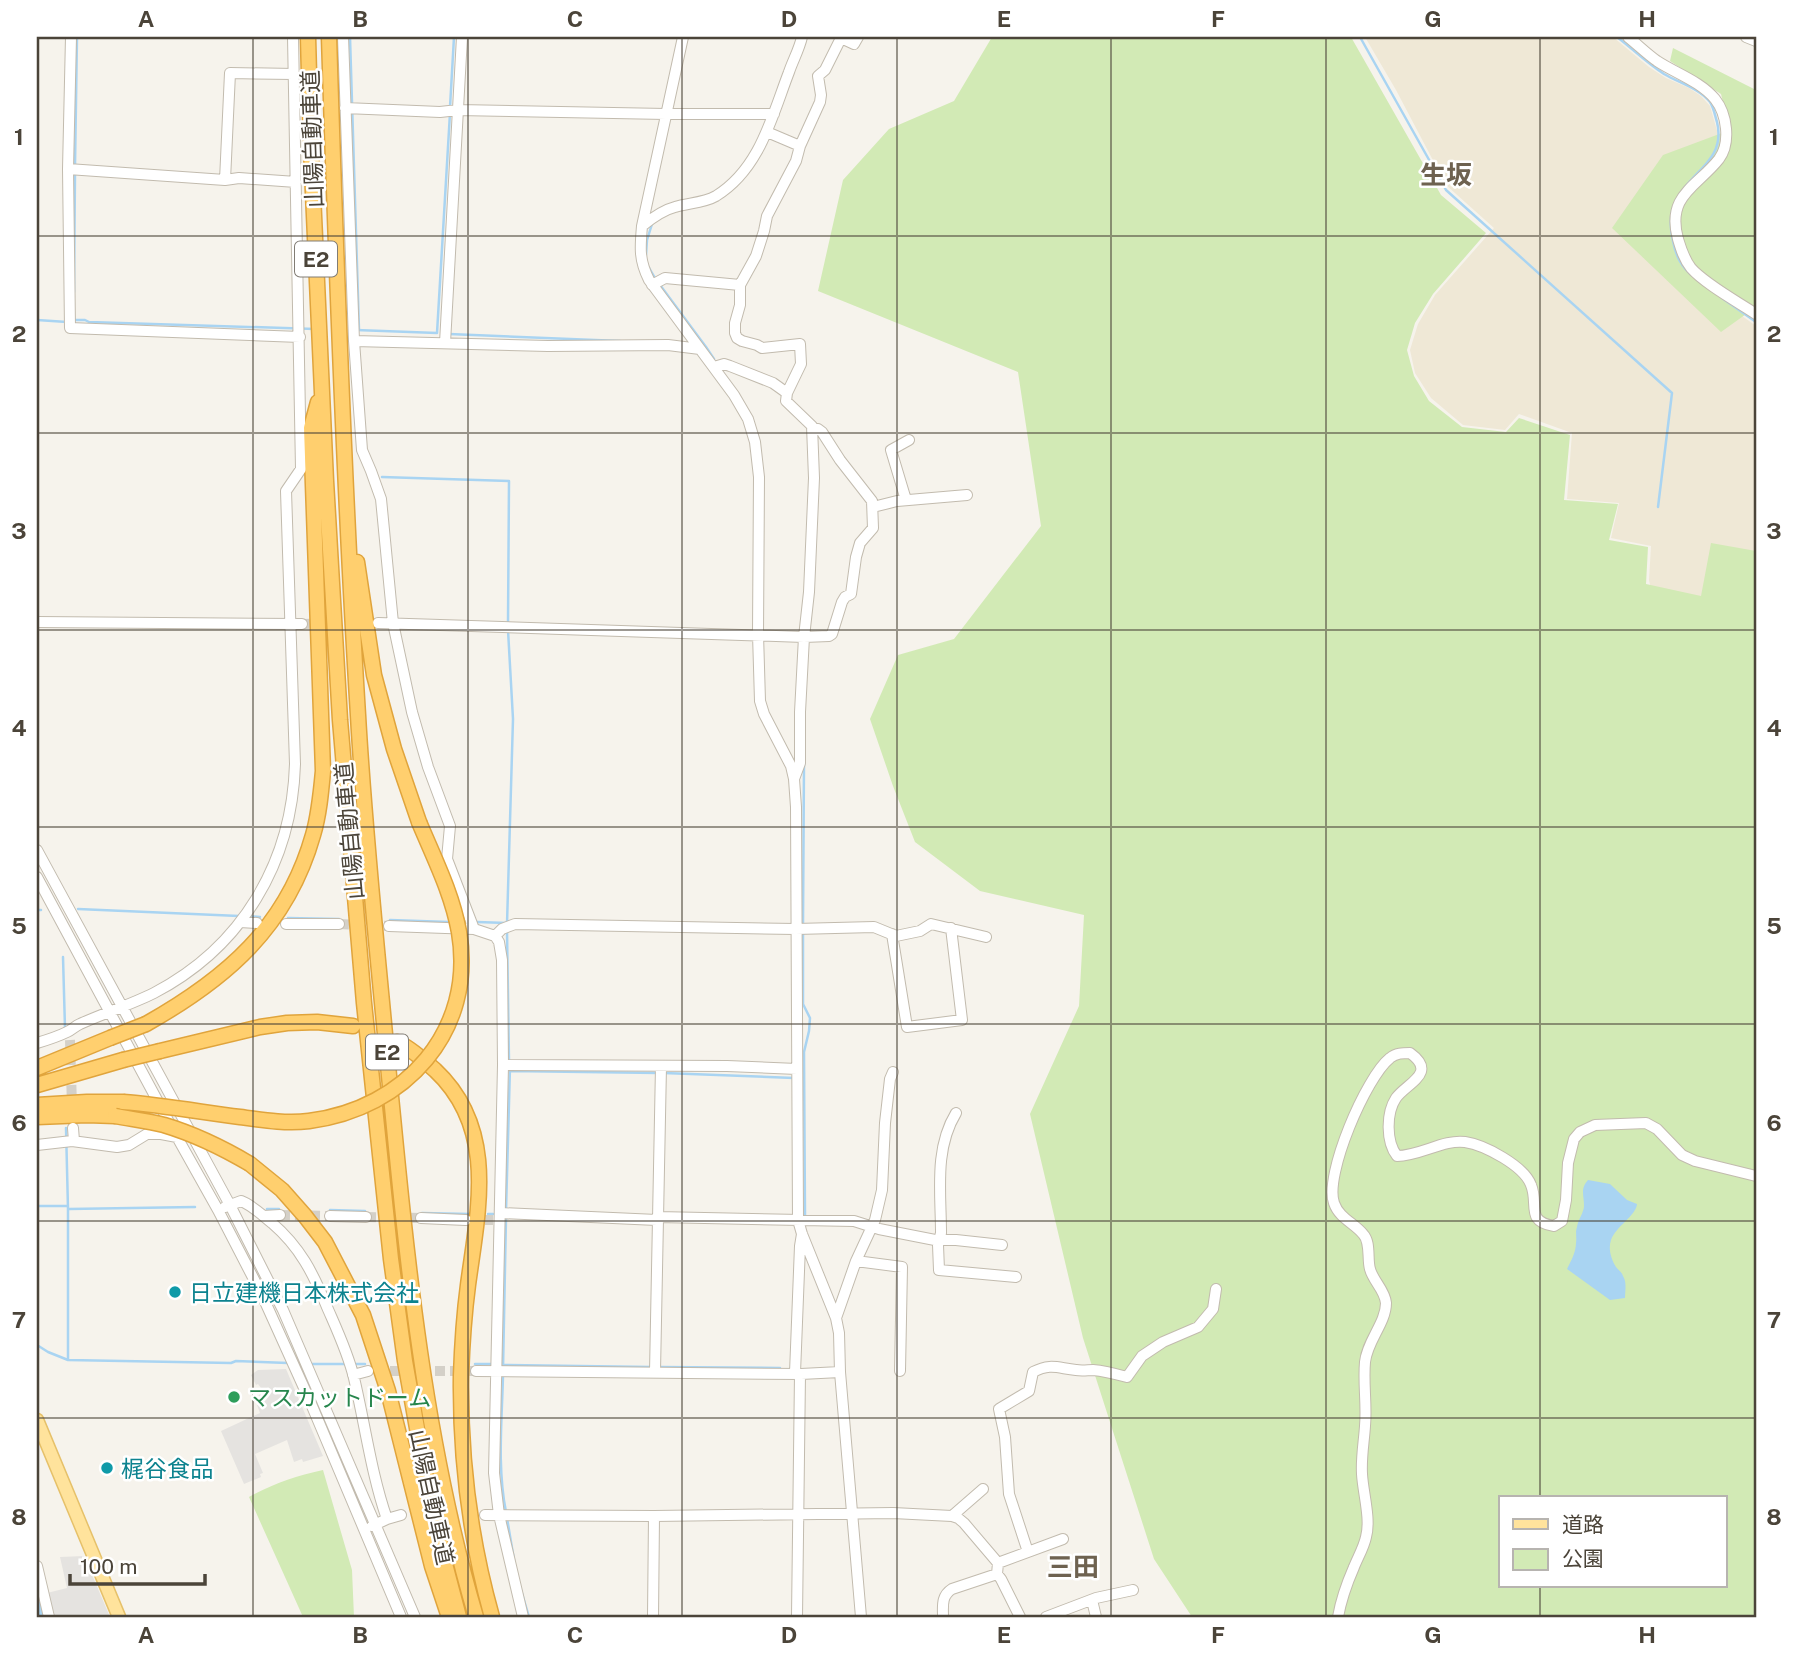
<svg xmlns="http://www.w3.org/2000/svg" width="1793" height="1654" viewBox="0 0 1793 1654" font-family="'Public Sans','Noto Sans JP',sans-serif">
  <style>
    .education { fill: #efe8d6 }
    .green { fill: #d2eab5; fill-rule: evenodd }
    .parking { fill: #e5e3e0 }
    .water { fill: #a9d4f2 }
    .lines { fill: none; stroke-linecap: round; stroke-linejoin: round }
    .stream { stroke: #a9d4f2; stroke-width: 2.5 }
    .river { stroke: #a9d4f2; stroke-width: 16 }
    .minor-tunnel { stroke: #d4d0c8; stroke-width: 10; stroke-dasharray: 10 5; stroke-linecap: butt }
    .minor-casing { stroke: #c2bbae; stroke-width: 12 }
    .major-casing { stroke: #e6c16a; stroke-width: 15 }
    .highway-casing { stroke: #e0a43c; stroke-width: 17 }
    .minor { stroke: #fff; stroke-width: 10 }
    .major { stroke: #ffe39c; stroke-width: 12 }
    .highway { stroke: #ffcf6e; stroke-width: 14 }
    .highway-bridge-casing { stroke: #e0a43c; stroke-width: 17; stroke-linecap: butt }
    .highway-bridge { stroke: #ffcf6e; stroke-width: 14 }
    .grid { fill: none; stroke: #4b4439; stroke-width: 2; stroke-opacity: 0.55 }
    .culture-dot { fill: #0f9aa8; stroke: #fff; stroke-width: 2.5 }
    .leisure-dot { fill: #2e9e5b; stroke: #fff; stroke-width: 2.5 }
    .labels { text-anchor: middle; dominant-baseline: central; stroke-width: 5; stroke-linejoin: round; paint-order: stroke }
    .shield { fill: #fff; stroke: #817c74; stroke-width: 2 }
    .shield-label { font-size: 21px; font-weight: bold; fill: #4b4439 }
    .street-label { font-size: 23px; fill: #4b4439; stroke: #fff }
    .culture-label { font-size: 23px; fill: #0d838f; stroke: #fff; text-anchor: start }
    .leisure-label { font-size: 23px; fill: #27864d; stroke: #fff; text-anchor: start }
    .quarter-label { font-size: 26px; font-weight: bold; fill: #6e6250; stroke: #fff }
    .neatline { fill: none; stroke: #4b4439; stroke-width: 2.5 }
    .grid-label { font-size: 23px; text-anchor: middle; font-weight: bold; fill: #4b4439 }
  </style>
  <rect width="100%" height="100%" fill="#f6f3ec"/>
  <path class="education" d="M1365,37h248l36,30 17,11 23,10 12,8 9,10 8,28 -3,13 -5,146 46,33v336l-102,-58 -5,-24 2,-34 -40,-8 8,-35 -52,-4 5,-66 -53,-19 -14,16 -42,-5 -32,-27 -16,-25 -5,-23 8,-26 17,-29 59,-67 -48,-43 -50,-95z"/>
  <path class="green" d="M992,37h359l90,158 45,38 -53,61 -18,29 -8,27 7,26 15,25 33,26 44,5 13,-14 51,17 -6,65 54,4 -9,36 39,7 -2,37 55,12 10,-53 45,8v1066h-564l-38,-58 -71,-221 -53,-224 49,-108 5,-91 -104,-24 -65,-49 -22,-56 -23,-67 28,-64 56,-16 87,-113 -23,-154 -200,-81 25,-111 46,-51 65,-28zM1501,1498h224v88h-224z
    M1673,48l83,42v217l-35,25 -109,-104 51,-73 67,-25 -9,-36 -51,-33z
    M323,1470l29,100 2,47h-51l-54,-120c26,-14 46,-21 74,-27z"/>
  <path class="parking" d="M286,1369l37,87 -20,6 -1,-3 -8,3 -7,-22 -32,14 8,19 -3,1 1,3 -17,7 -23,-53 39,-18 -3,-8 4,-2 -3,-13 3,-2 -3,-4 -2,1 -5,-10 7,-5z
    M84,1556l26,61h-57l-6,-24 20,-5 -7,-31z"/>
  <path class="water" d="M1588,1180l22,4 17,16 10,4c-1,12 -21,22 -26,36 -3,9 0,19 5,27 2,3 6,5 7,9 4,6 2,15 2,22l-15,2 -43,-31c4,-8 9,-17 9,-26 1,-6 -1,-10 1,-16 1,-7 7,-15 7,-21 0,-11 -4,-17 4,-26z"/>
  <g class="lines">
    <path class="stream" d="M350,37l9,293
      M1360,37l86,153 226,203 -14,114
      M1617,37c16,12 30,26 47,37 15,9 35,14 46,28 4,6 5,14 7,20 13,53 -60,54 -44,119 3,15 8,26 21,36
      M450,107l4,-70
      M75,166l2,-129
      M646,255l1,-15 5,-16
      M649,268l7,12
      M660,285l46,62
      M74,292l1,-119
      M1722,298l34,24
      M37,320l30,2
      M73,320h12l4,2 226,7
      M356,330l81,3 13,-220
      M449,334l171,7
      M706,347l8,12
      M382,477l127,4 -1,142
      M78,909l161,7
      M37,910h4
      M249,916l11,1
      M288,918l51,1
      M390,920l59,2
      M477,922l30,1
      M507,924l6,-205 -5,-89
      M803,924l1,-161
      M507,931l2,130
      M803,931v73l7,14 -1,13 -5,21 1,164
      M63,957l2,71
      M510,1071l148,2
      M664,1073l130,5
      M66,1128l2,81v151
      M37,1206h31
      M69,1209l126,-2
      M267,1209h12
      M330,1210l35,1
      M506,1211l4,-144
      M422,1213l48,1
      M488,1214h5
      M37,1345l11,7 20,8 163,3 5,-2 52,2
      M309,1364h39
      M354,1364h11
      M475,1364h19
      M504,1365l147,2
      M658,1367l122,1
      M503,1369l3,-151
      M503,1375c-1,45 -6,92 3,137
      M507,1518l7,42
      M521,1590l8,27"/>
    <path class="river" d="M37,1609l2,8"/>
    <path class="minor-tunnel" d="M302,624l55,-1
      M339,924l50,2
      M70,1040l2,66
      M280,1215l50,1
      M366,1217l55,1
      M470,1220h23
      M375,1371h101"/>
    <g class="minor-casing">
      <path id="minor" d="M71,37l-3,132 2,159 230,9
        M343,37l11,304 8,109 9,21 10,28 12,124 19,89 16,55 22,59 -3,33 27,70 21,7 4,6 3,18 1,105 -9,408 5,42 24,102
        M683,37l-41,189c-2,22 -3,34 7,54l85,115 14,24 7,23 4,35 -1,157 2,67 4,13 27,52 3,13 2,28 2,413 4,14 34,84 3,15 1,39 21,245
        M1628,37c10,8 19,17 29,24 18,12 43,20 58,38 12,15 16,44 4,60 -22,28 -53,36 -41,80 3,10 6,20 13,29 14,16 47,34 65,46
        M1746,37l10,4
        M345,108l95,4 18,-2 208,4h108
        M767,132l33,14
        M68,169l157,11 14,-2 57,4
        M225,180l5,-107 64,1
        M642,226c10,-8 21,-16 33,-19 13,-4 29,-4 41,-11 44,-27 56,-80 73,-124 4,-12 10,-22 13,-35
        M652,285l13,-7 75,7
        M354,341l194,5 120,-1 32,4
        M445,343l17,-306
        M714,367l10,-3 6,2 43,17 14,10 -1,8 26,25 2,52 -5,114 -5,45 -4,75v51l-6,16
        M787,393l14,-29 -1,-20 -38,4 -5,-3 -15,-4 -5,-3 -2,-5v-10l5,-18v-20l16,-29 8,-25 3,-15 29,-55 4,-15 20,-44 1,-7 -3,-19 7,-6 16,-32 13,6 4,-7
        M906,500l-15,-50 18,-10
        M873,507l24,-6 70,-6
        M37,622l265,2
        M378,623l426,14 25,-1 3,-2 10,-32 3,-5 6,-3 5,-37 4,-14 13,-15 -1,-27 -32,-41 -18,-28 -4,-3 -5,1
        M37,850l193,355 53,105 132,307
        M37,877l140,260 41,73 44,85 47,104 92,218
        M240,922l17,1
        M286,924h53
        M389,926l85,3
        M892,934l15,93 55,-7 -11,-92
        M495,936l7,-7 13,-5 281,5 78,-2 22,9 24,-5 11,-7 55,13
        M37,1043c10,-3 20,-6 30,-11 5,-2 8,-6 13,-8 24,-11 50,-19 74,-31 88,-46 138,-130 141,-229l-9,-273 15,-22 -8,-432
        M503,1065l224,1 70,3
        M956,1113c-22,36 -15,80 -15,120l-3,12 1,25 77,7
        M73,1128l1,13
        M37,1145l35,-4 45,6 12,-2 18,-11h14l16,3
        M225,1207l16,-6c11,4 21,14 31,22 28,24 41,50 55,84 10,23 21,46 27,71 11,46 17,95 33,141l-15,7
        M500,1213l157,7
        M264,1216l16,-1
        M330,1216l36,1
        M657,1217l197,4 25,8 56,11h21l46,5
        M421,1218l45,2
        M856,1261l46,6 -2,104
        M836,1318l20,-57 19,-41 7,-30 3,-67 5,-44 3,-7
        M476,1371l325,3 39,-2
        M655,1372l6,-306
        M795,1373l5,-127 2,-12
        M353,1375l15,-4
        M485,1515l169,1 239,-3 59,3 6,2 6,5 34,40 -1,11 4,5 19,38
        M952,1516l31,-27
        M387,1519l14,-4
        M1028,1552l-19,-58 -4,-57 -6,-28 30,-18 4,-19c18,-9 24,-4 43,-2 6,1 12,0 17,0 12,1 23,4 34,7l15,-21 21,-14 35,-15 15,-18 3,-20
        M998,1563l65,-24
        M37,1566l12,51
        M1092,1600l4,17
        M653,1617l1,-101
        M797,1617l3,-243
        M943,1617c0,-11 -2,-21 9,-28l45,-15
        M1046,1617l50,-19 37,-8
        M1338,1617c3,-17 9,-34 16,-50 4,-10 10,-20 12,-30 5,-18 -3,-44 -4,-63 -1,-17 2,-32 3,-48 2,-21 -2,-42 0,-64 2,-21 21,-39 21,-59 -1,-13 -13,-22 -16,-34 -3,-10 1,-27 -7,-35 -9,-11 -24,-16 -29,-31 -10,-28 32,-126 56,-145 6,-5 13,-5 20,-5 28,20 -3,30 -14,45 -10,15 -10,44 1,58 23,0 47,-17 68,-14 20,3 59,24 66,43 8,19 -6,37 23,41l8,-5 4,-21 2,-37 6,-24 6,-7 15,-7 51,-2 11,6 25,26 13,6 61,15"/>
    </g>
    <g class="major-casing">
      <path id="major" d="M37,1420l82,197"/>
    </g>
    <g class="highway-casing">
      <path id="highway" d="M308,37l3,112 15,332 14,239 24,283 27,256 14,102 22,123 17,76 15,57
        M329,37c7,226 15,452 29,678 6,107 17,213 27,319 19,195 35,394 91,583
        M357,562l17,113 20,74 25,73
        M146,1024c80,-45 141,-97 167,-189 6,-20 8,-42 10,-64l-12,-343 7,-26
        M397,1042c14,6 26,18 38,28 63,59 43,140 33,215 -4,30 -6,61 -7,91 -1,81 9,163 31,241
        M160,1051l100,-24 27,-4 30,-1 36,4
        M37,1068l73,-30
        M37,1085l86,-25
        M37,1105l50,-3h36
        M37,1117l50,-2 28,1
        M250,1164l32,26 23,26 20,26 38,73 25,76 44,175 17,51"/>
    </g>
    <use href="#minor" class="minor"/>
    <use href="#major" class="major"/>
    <use href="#highway" class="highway"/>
    <g class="highway-bridge-casing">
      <path id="highway-bridge" d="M110,1038l36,-14
        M123,1060l37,-9
        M123,1102c39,3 78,10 117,15 22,3 46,7 69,4 96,-12 167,-90 150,-189 -7,-39 -25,-74 -40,-110
        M115,1116c16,3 33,5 49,9 30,9 59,23 86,39"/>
    </g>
    <use href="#highway-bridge" class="highway-bridge"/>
  </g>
  <path class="grid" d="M253,37v1580M468,37v1580M682,37v1580M897,37v1580M1111,37v1580M1326,37v1580M1540,37v1461M37,236h1719M37,433h1719M37,630h1719M37,827h1719M37,1024h1719M37,1221h1719M37,1418h1719M1540,1586v31"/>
  <g class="culture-dot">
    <circle cx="175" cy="1292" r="7"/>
    <circle cx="107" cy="1468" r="7"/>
  </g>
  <circle class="leisure-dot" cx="234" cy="1397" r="7"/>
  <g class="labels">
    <g class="shield">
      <rect x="295" y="241.5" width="42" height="35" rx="5"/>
      <rect x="366" y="1034.5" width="42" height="35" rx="5"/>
    </g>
    <g class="shield-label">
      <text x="316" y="259">E2</text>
      <text x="387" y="1052">E2</text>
    </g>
    <g class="street-label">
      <text transform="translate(312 139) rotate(-92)">山陽自動車道</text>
      <text transform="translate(349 831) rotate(-95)">山陽自動車道</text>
      <text transform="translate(432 1497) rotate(78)">山陽自動車道</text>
    </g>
    <g class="culture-label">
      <text x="189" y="1292">日立建機日本株式会社</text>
      <text x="121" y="1468">梶谷食品</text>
    </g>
    <g class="leisure-label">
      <text x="248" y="1397">マスカットドーム</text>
    </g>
    <g class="quarter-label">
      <text x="1446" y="174">生坂</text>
      <text x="1073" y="1566">三田</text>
    </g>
  </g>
  <rect width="1793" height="1654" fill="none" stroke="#ffffff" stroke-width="77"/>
  <rect x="1499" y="1496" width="228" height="91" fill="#ffffff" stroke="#b7b4b0" stroke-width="2"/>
  <rect x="1513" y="1519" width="35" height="10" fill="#ffe39c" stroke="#b7b4b0" stroke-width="2"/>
  <text x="1562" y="1532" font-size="21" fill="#4b4439">道路</text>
  <rect x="1513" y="1549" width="35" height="21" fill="#d2eab5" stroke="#b7b4b0" stroke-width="2"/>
  <text x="1562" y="1566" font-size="21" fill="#4b4439">公園</text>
  <path d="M70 1574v10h135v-10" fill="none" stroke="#4b4439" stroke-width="3.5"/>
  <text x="80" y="1574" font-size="21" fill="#4b4439" stroke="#ffffff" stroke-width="5" paint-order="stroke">100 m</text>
  <rect x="38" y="38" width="1717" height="1578" class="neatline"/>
  <g class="grid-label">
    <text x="146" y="27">A</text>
    <text x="360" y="27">B</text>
    <text x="575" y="27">C</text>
    <text x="789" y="27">D</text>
    <text x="1004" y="27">E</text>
    <text x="1218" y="27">F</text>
    <text x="1433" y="27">G</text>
    <text x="1647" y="27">H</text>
    <text x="19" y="145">1</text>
    <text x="1774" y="145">1</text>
    <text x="19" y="342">2</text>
    <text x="1774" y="342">2</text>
    <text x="19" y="539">3</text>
    <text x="1774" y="539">3</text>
    <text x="19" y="736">4</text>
    <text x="1774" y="736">4</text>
    <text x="19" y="934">5</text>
    <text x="1774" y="934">5</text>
    <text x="19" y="1131">6</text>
    <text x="1774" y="1131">6</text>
    <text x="19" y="1328">7</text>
    <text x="1774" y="1328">7</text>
    <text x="19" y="1525">8</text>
    <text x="1774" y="1525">8</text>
    <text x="146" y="1643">A</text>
    <text x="360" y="1643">B</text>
    <text x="575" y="1643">C</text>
    <text x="789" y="1643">D</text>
    <text x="1004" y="1643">E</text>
    <text x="1218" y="1643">F</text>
    <text x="1433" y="1643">G</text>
    <text x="1647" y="1643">H</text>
  </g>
</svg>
